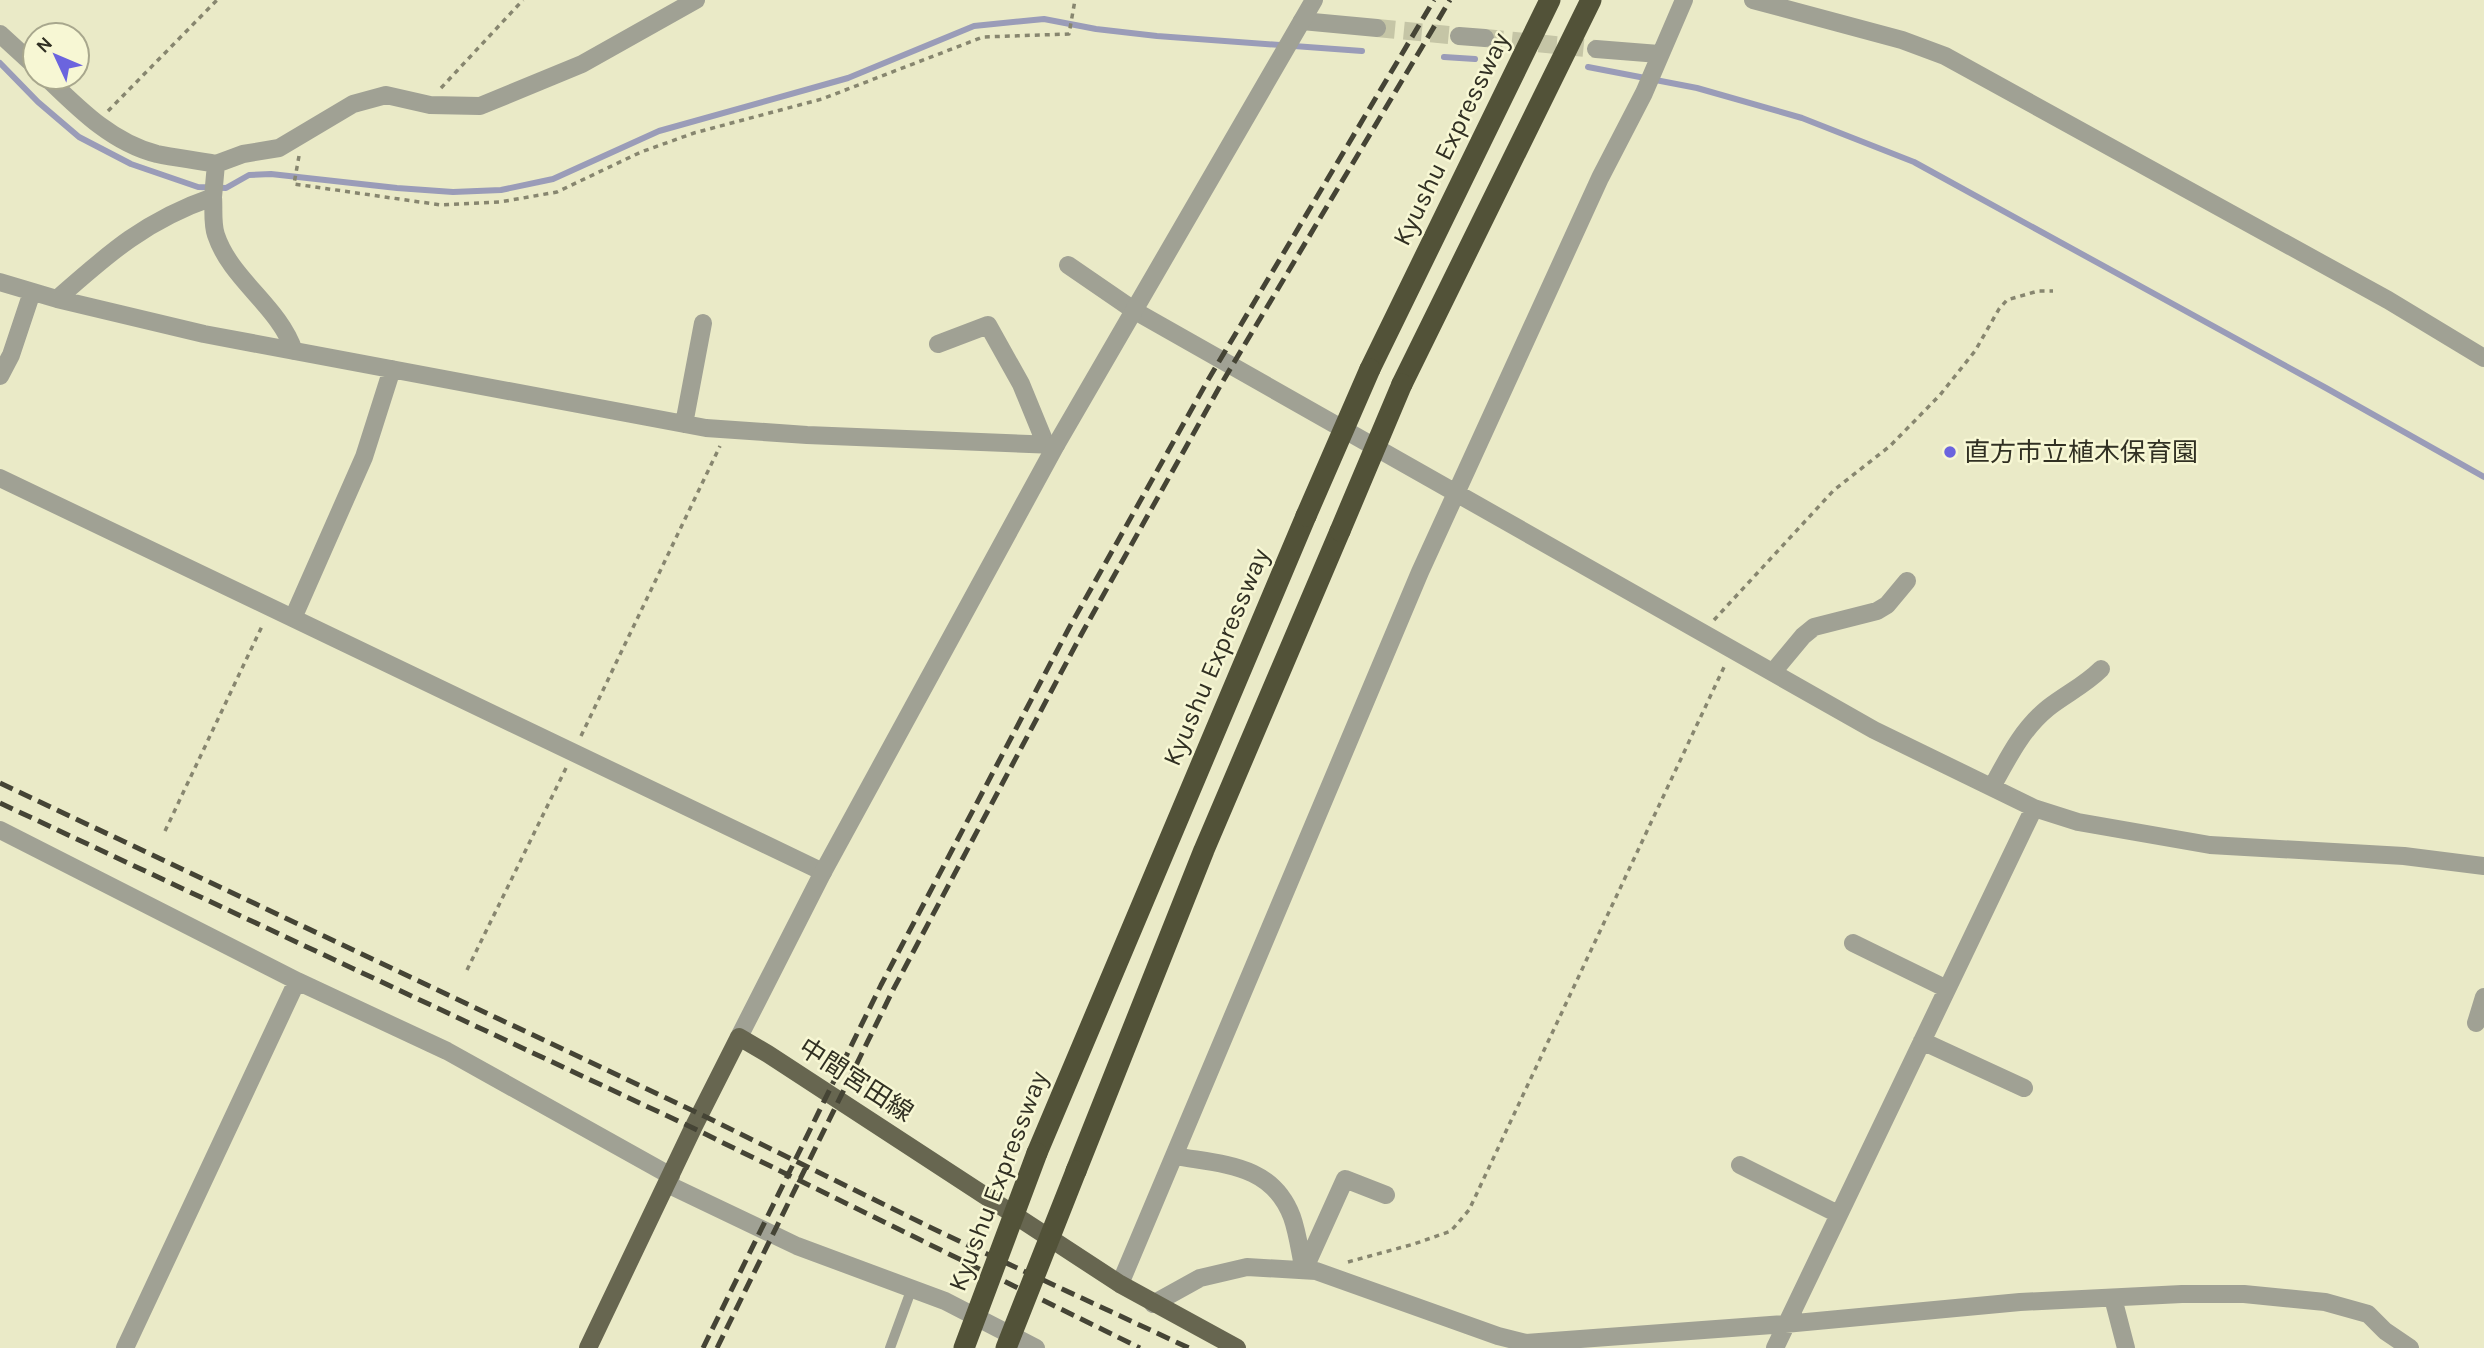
<svg xmlns="http://www.w3.org/2000/svg" width="2484" height="1348" viewBox="0 0 2484 1348" font-family="Karla,'Noto Sans JP',sans-serif">
  <style>
    .lines { fill: none; stroke-linecap: round; stroke-linejoin: round }
    .stream { stroke: #9a9cb8; stroke-width: 6 }
    .minor-tunnel { stroke: #c5c5a6; stroke-width: 18; stroke-dasharray: 18 9; stroke-linecap: butt }
    .path { stroke: #87866f; stroke-width: 3.5; stroke-dasharray: 5 5; stroke-linecap: butt }
    .service { stroke: #a0a194; stroke-width: 10 }
    .minor { stroke: #a0a194; stroke-width: 18 }
    .tertiary { stroke: #a0a194; stroke-width: 18 }
    .primary { stroke: #676650; stroke-width: 18 }
    .motorway { stroke: #525238; stroke-width: 21 }
    .rail { stroke: #454435; stroke-width: 5; stroke-dasharray: 14 7; stroke-linecap: butt }
    .motorway-bridge { stroke: #525238; stroke-width: 21 }
    .poi-dot { fill: #6b64de; stroke: #f7f7d4; stroke-width: 2.5 }
    .labels { text-anchor: middle; dominant-baseline: central; stroke-width: 5; stroke-linejoin: round; paint-order: stroke }
    .street-label { font-size: 26px; fill: #313023; stroke: #f7f7d4 }
    .poi-label { font-size: 26px; fill: #313023; stroke: #f7f7d4; text-anchor: start }
  </style>
  <rect width="100%" height="100%" fill="#eaeac7"/>
  <g class="lines">
    <path class="stream" d="M1444,57l31,2
      M0,63l38,39 41,35 52,27 67,23 28,1 23,-13 22,-1 126,14 56,4 48,-2 52,-11 106,-48 189,-53 126,-52 70,-7 52,10 61,7 205,15
      M1588,67l109,21 105,30 112,44 412,226 158,89"/>
    <path class="minor-tunnel" d="M1377,28l82,8
      M1485,38l111,11"/>
    <path class="path" d="M441,88l82,-88
      M108,111l109,-111
      M299,156l-5,28 147,21 59,-3 57,-10 84,-40 53,-19 128,-34 161,-62 86,-3 6,-34
      M1714,620l120,-130 56,-44 50,-51 35,-44 24,-42 8,-9 31,-9h15
      M581,736l139,-290
      M165,831l98,-207
      M467,970l99,-202
      M1348,1262l66,-18 37,-13 18,-21 256,-545"/>
    <path class="service" d="M890,1348l22,-60"/>
    <path class="minor" d="M1753,0l149,40 43,16 443,244 96,58
      M1302,21l75,7
      M0,34l35,32
      M1459,36l26,2
      M1596,49l63,5
      M46,77c32,31 66,66 111,77 19,4 39,6 59,10
      M213,197c1,12 -1,27 3,38 15,45 63,71 78,116
      M1068,265l67,46 739,419 160,78 44,14 132,23 194,11 80,10
      M0,282l57,17 147,35 502,94 101,7 249,10
      M57,299c52,-46 89,-79 156,-102l3,-33 27,-10 36,-6 74,-44 33,-9 44,10 50,1 102,-42 114,-64
      M938,344l50,-19 33,59 25,61
      M0,376l11,-21 21,-63
      M684,424l19,-101
      M0,478l823,394
      M293,618l71,-161 28,-88
      M1773,672l30,-36 11,-9 63,-16 10,-6 20,-24
      M1992,787c16,-29 30,-58 56,-79 18,-14 37,-23 53,-39
      M0,830l297,151 150,70 224,125
      M1853,943l94,46
      M2476,1023l8,-26
      M1922,1041l102,47
      M1175,1156c49,9 97,8 117,61 6,17 8,36 12,53
      M1740,1165l98,49
      M1304,1270l41,-91 41,16
      M1120,1284l300,-712 180,-394 44,-85 40,-93
      M2113,1298l13,50
      M1153,1304l47,-26 47,-11 69,4 182,65 28,7 259,-19 235,-22 162,-8h62l81,8 43,12 17,17 25,17
      M125,1348l172,-367
      M1775,1348l259,-540"/>
    <path class="tertiary" d="M739,1037l84,-165 233,-427 258,-445
      M667,1184l130,62 148,55 91,47"/>
    <path class="primary" d="M588,1348l105,-220 46,-91 29,17 352,230 117,64"/>
    <path class="motorway" d="M1370,369l180,-369
      M1402,384l189,-384
      M1037,1153l269,-637
      M1076,1171l128,-321 136,-319"/>
    <path class="rail" d="M0,783l700,331 242,119 247,115
      M0,803l693,325 447,220
      M703,1348l178,-363 188,-357 139,-248 226,-380
      M717,1348l176,-358 188,-355 139,-249 230,-386"/>
    <path class="motorway-bridge" d="M1306,516l64,-147
      M1340,531l62,-147
      M964,1348l73,-195
      M1006,1348l70,-177"/>
  </g>
  <circle class="poi-dot" cx="1950" cy="452" r="7"/>
  <g class="labels">
    <g class="street-label">
      <text transform="translate(1451 139) rotate(-64)">Kyushu Expressway</text>
      <text transform="translate(1216 657) rotate(-67)">Kyushu Expressway</text>
      <text transform="translate(856 1080) rotate(33)">中間宮田線</text>
      <text transform="translate(998 1181) rotate(-69)">Kyushu Expressway</text>
    </g>
    <g class="poi-label">
      <text x="1964" y="452">直方市立植木保育園</text>
    </g>
  </g>
  <g transform="translate(56 56) rotate(314)"><circle r="33" fill="#f7f7d4" stroke="#a8a78d" stroke-width="2"/>
  <path d="M0-5L12 26L0 18L-12 26Z" fill="#6b64de"/>
  <text y="-10" font-size="19" font-weight="bold" text-anchor="middle" fill="#313023">N</text>
  </g>
</svg>
